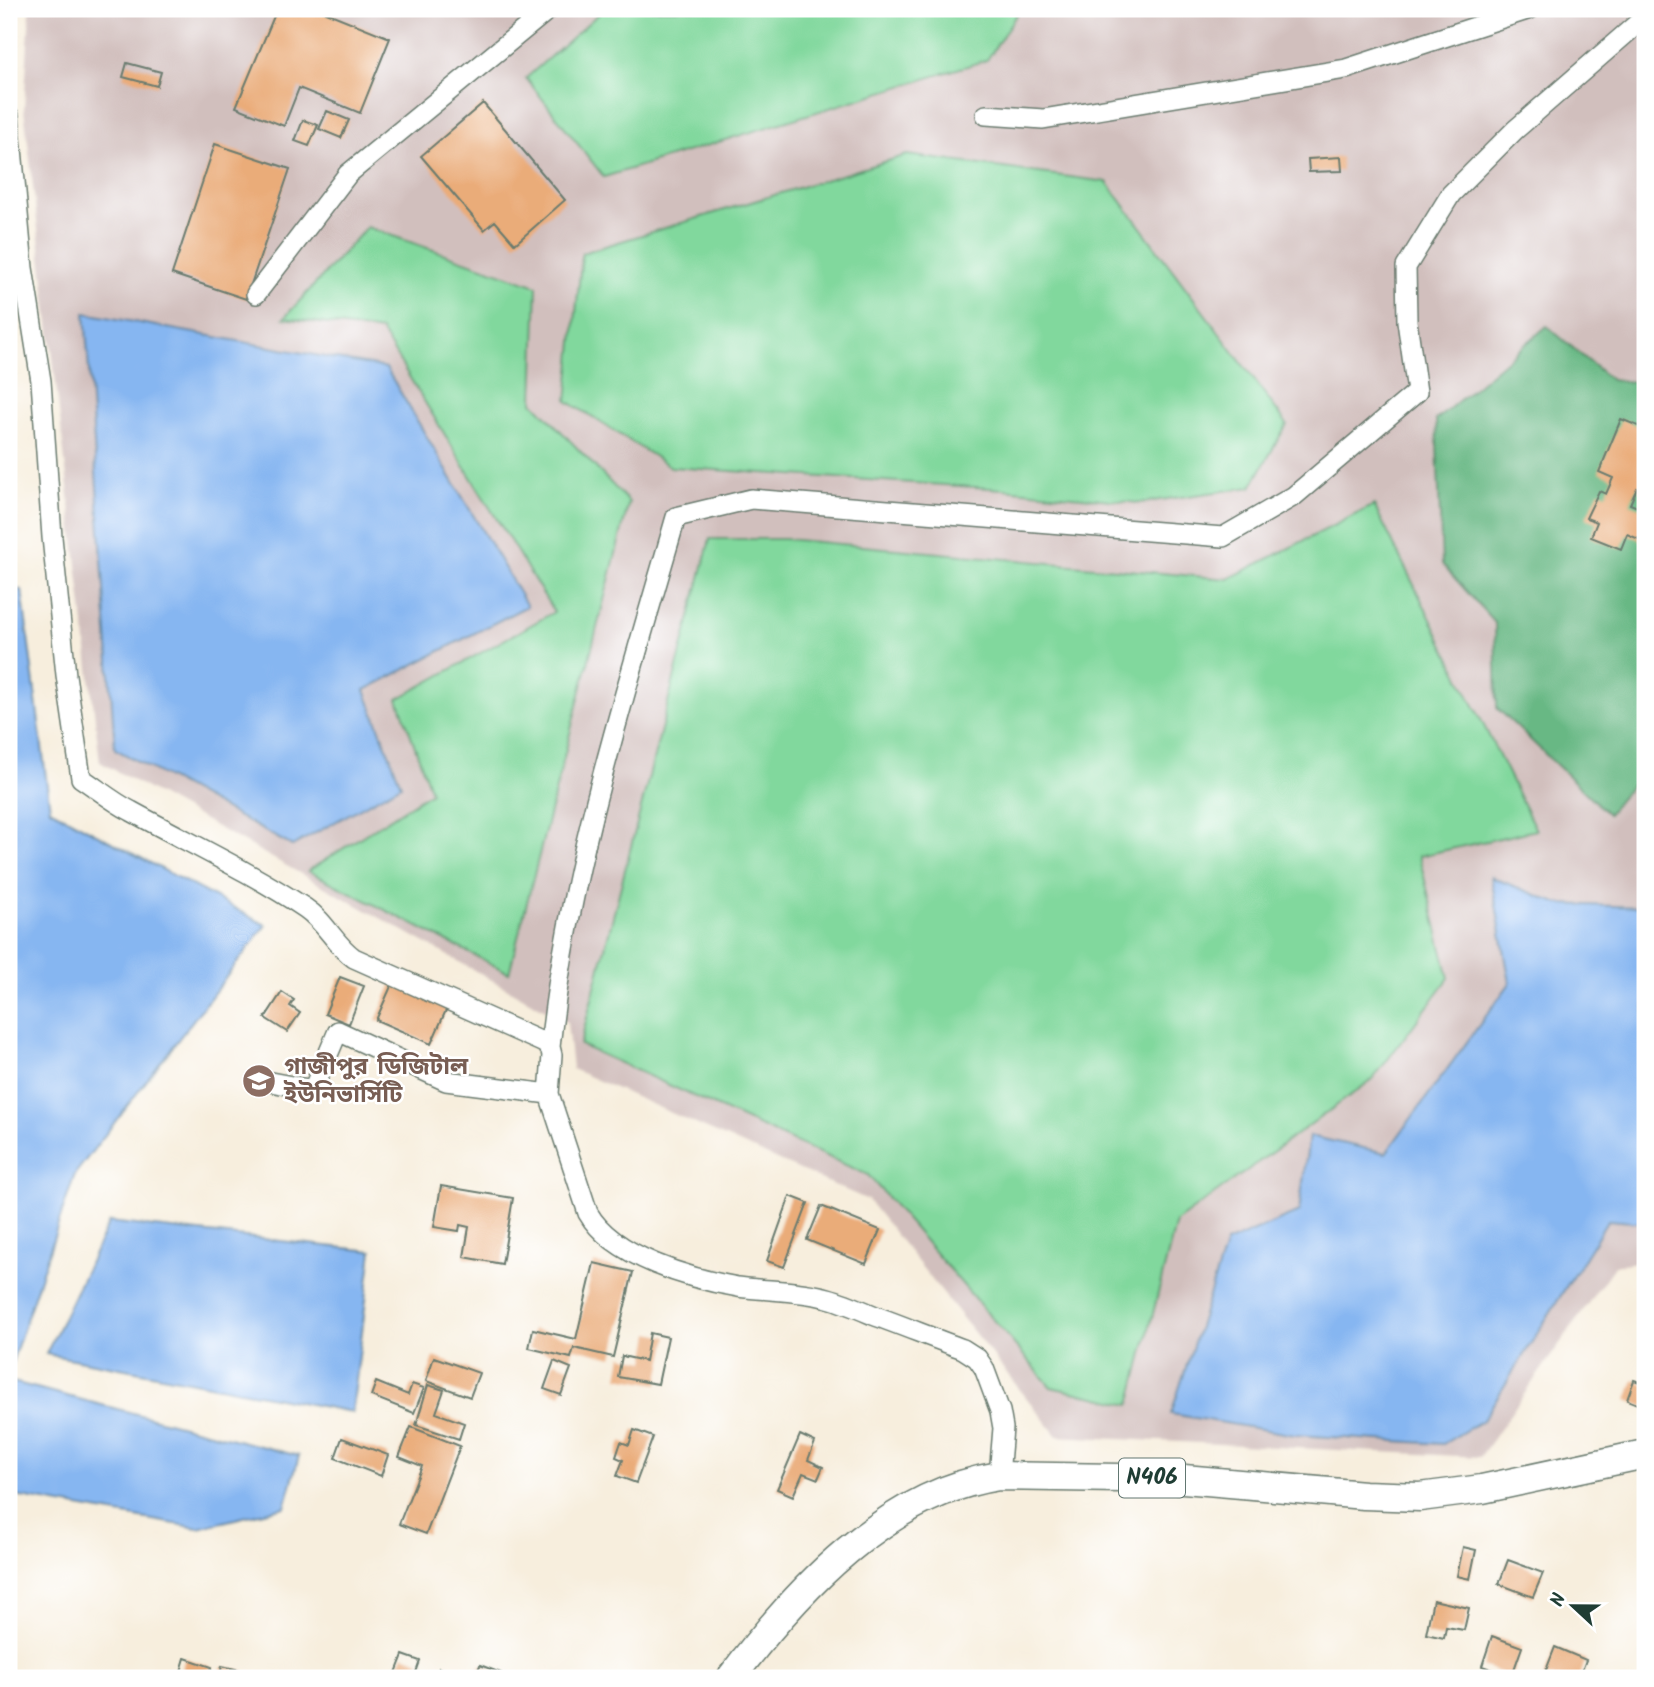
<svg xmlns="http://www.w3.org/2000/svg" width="1654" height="1687" viewBox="0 0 1654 1687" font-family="Kalam,'Noto Sans Bengali',sans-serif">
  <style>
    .industrial { fill: #d1bfbd }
    .green { fill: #81d89d; stroke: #508a68; stroke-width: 2 }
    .forest { fill: #68b884; stroke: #447a5c; stroke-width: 2 }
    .water { fill: #86b6f1; stroke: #527a92; stroke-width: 2 }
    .building { fill: #eaac79 }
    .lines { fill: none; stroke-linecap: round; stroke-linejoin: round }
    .minor-casing { stroke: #6b7b6f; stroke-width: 22 }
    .highway-casing { stroke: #6b7b6f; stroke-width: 31 }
    .minor { stroke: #fff; stroke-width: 19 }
    .highway { stroke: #fff; stroke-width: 28 }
    .labels { text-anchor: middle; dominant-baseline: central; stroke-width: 5; stroke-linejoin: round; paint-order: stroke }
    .shield { fill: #fff; stroke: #627771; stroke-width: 2 }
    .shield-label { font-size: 23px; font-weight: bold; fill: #1f3d34 }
    .education-label { font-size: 24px; font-weight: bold; fill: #785e54; stroke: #fff; text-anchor: start }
  </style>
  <rect width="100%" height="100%" fill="#fff"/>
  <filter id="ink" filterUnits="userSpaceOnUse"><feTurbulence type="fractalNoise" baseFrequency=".0143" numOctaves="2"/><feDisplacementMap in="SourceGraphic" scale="14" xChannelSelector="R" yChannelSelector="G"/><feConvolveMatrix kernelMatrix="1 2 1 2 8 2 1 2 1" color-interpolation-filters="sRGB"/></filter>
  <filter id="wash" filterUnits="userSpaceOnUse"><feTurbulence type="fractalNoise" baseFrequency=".00686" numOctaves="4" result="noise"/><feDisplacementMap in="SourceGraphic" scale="28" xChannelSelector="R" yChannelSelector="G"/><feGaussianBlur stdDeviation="1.57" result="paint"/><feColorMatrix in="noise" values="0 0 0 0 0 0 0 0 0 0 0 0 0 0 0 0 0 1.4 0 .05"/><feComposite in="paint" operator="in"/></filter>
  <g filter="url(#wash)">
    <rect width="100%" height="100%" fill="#f7eedd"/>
    <path class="industrial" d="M30,9h1615v1252l-30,4 -135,192 -423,-21 -189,-236 -296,-131 -5,-47 -467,-260 -76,-653z"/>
    <path class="green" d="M604,9h416l-33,51 -383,117 -78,-99z
      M907,155l200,27 180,242 -36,63 -112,16 -135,-14 -333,-22 -104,-66 15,-148z
      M367,227l170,59 -4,116 96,100 -120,471 -201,-102 123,-79 -33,-93 156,-87 -173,-281 -97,-13z
      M1374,505l162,325 -117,26 30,122 -76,101 -197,143 -46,183 -79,-18 -183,-212 -288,-130 130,-506h75l443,40z"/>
    <path class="forest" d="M1547,326l64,54 34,3v385l-37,46 -111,-106 -2,-85 -53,-59 -6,-144z"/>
    <path class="water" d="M85,313l301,55 141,238 -162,84 36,95 -109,61 -177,-97z
      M9,589l13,1 28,219 216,116 -191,249 -66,197z
      M1491,877l68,27 82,3 4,-6v322l-37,-3 -125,200 -40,24 -148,-9 -124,-21 55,-171 73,-31 10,-76 77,17 124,-170z
      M109,1222l263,29 -20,161 -306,-58z
      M9,1381l290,75 -14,51 -87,21 -189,-33z"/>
    <g id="blocks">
      <path class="building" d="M277,9h41l72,29 -30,75 -61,-25 -15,38 -48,-19z
        M127,63l34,9 -4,14 -34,-9z
        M483,103l82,97 -50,44 -20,-23 -11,9 -63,-74z
        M327,111l22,9 -8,18 -22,-9z
        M303,120l15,5 -9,21 -14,-5z
        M215,144l75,25 -44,130 -74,-25z
        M1341,157l1,14 -33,1 -1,-13z
        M1621,419l22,9 2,-4v67l-8,-3 -7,16 15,6v20l-4,10 -14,-6 -6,15 -30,-12 6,-15 -11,-4 13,-27 7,3 7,-16 -14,-6z
        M340,977l24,9 -15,38 -24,-10z
        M392,984l55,24 -16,36 -55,-24z
        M282,992l12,8 -4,6 10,7 -13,19 -22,-14z
        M441,1186l72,12 -11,66 -38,-7 5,-30 -9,-2 -1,6 -25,-4z
        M790,1196l18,7 -24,64 -17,-6z
        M821,1206l59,24 -14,34 -59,-24z
        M594,1263l39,9 -20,85 -39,-9 -3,10 -42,-10 4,-19 43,10z
        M650,1333l18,4 -10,47 -40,-7 4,-21 23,5z
        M434,1357l45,16 -9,24 -44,-16z
        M554,1361l17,7 -10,27 -17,-6z
        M1634,1380l11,4v23l-18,-7z
        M376,1382l32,13 4,-11 12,4 -10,25 -43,-17z
        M428,1385l16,5 -8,23 28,10 -5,16 -43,-14z
        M411,1427l49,19 -34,88 -27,-10 23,-58 -23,-9z
        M634,1430l19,7 -17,46 -19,-7 6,-16 -7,-3 5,-15 8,3z
        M800,1435l15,7 -7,18 15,7 -5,12 -15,-6 -10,23 -16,-7z
        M342,1438l46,17 -7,21 -46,-18z
        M1463,1547l13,3 -6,29 -13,-3z
        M1508,1560l35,13 -10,24 -34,-13z
        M1433,1600l36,8 -5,22 -18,-3 -2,11 -18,-4z
        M1492,1636l30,11 -11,31 -11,-2 2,-3 -20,-7z
        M1555,1647l31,13 -7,18h-36z
        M403,1655l17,6 -6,17h-20z
        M185,1658l27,9 -4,11h-29z
        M480,1665l21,8 -1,3 7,2h-32z
        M222,1666l22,5 -2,7h-23z
        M439,1668l22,10h-27z"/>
    </g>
  </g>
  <g filter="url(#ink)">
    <use href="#blocks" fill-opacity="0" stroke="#6b7b6f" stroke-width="2"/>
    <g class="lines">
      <g class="minor-casing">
        <path id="minor" d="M986,115l57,4 303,-50 184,-60
          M9,116l14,152 18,113 11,156 14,138 15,103c17,11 32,24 50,33 58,32 118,60 174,97 21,14 29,36 49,50l188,84 8,5 2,8 -3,39 39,119c25,44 103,66 150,74 30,4 61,3 90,11 15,4 31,11 45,17 30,11 60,23 90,34l14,9 7,10 16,43 3,17 -4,48
          M256,294l92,-120 201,-165
          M550,1047c19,-180 76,-356 126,-530l75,-18 472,38 71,-41 123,-104 -10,-71 -1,-54 45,-73 64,-64 130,-113
          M260,1080l53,10 25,-59 108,50 103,13"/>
      </g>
      <g class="highway-casing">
        <path id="highway" d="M731,1678c65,-87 155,-185 268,-202l185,3 180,16 56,2 62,-8 163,-35"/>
      </g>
      <use href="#minor" class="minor"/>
      <use href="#highway" class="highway"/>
    </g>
  </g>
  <defs>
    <g id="university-disc" transform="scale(1.75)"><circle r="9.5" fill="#8d6e63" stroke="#fff"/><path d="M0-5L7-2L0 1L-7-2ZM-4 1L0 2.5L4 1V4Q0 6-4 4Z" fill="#fff"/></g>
  </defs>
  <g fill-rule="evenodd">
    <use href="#university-disc" x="259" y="1081"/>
  </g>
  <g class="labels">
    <rect class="shield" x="1119" y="1458.5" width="66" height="39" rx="5"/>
    <g class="shield-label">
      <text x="1152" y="1478">N406</text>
    </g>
    <g class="education-label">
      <text x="284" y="1067">গাজীপুর ডিজিটাল<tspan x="284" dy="28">ইউনিভার্সিটি</tspan></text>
    </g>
  </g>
  <rect width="1654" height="1687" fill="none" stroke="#fff" stroke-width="35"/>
  <g transform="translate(1573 1606) rotate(292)" stroke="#ffffff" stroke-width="5" paint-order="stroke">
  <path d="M0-5L12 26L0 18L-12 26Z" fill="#1f3d34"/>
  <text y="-10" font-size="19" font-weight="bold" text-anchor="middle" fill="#1f3d34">N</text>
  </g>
</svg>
